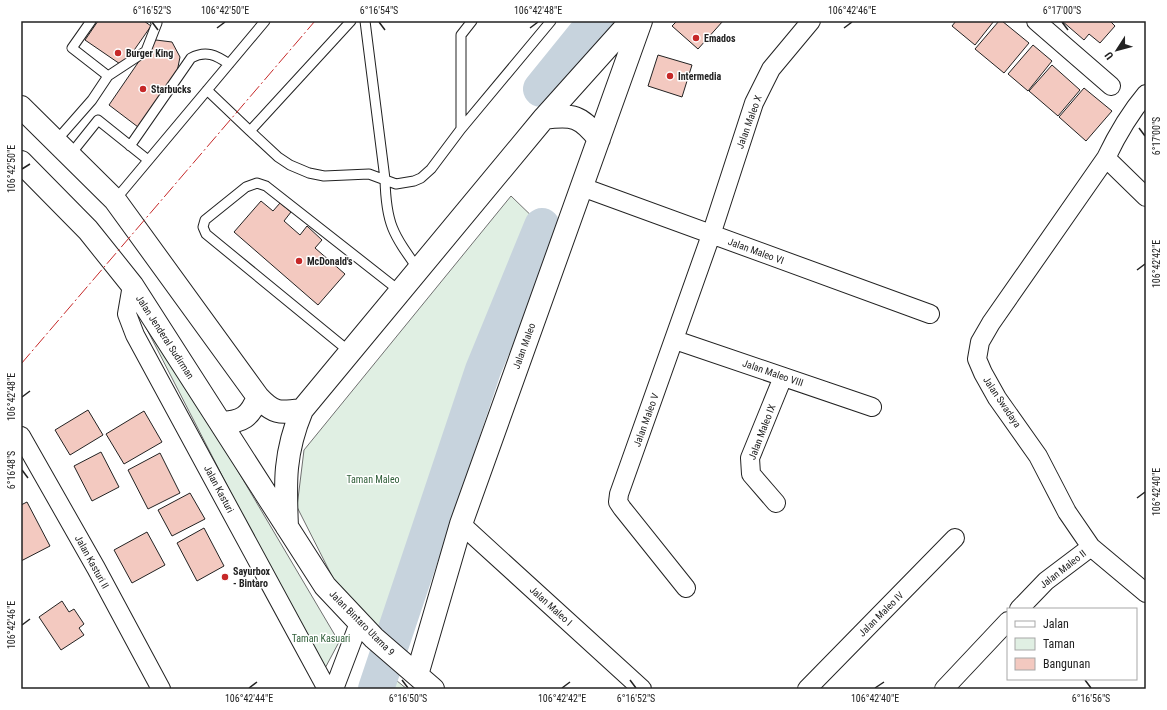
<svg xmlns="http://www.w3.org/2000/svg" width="1167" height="710" viewBox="0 0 1167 710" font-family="'Roboto Condensed',sans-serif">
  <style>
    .green { fill: #e0efe3; stroke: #6f6f6f }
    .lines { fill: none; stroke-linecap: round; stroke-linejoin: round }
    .river { stroke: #c7d3dd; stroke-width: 36 }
    .building { fill: #f3c9c0; stroke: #222 }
    .lane-casing { stroke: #222; stroke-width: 11 }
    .street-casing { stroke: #222; stroke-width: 20 }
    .secondary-casing { stroke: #222; stroke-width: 24 }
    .lane { stroke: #fff; stroke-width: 9 }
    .street { stroke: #fff; stroke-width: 18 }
    .secondary { stroke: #fff; stroke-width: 22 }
    .power { stroke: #c62828; stroke-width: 1; stroke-dasharray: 14 3 2 3; stroke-linecap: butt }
    .ticks { fill: none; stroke: #222; stroke-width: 1.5 }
    .poi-dot { fill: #c62828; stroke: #fff; stroke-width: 1.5 }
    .labels { text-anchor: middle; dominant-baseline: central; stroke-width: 3; stroke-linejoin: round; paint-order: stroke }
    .poi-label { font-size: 10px; font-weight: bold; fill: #222; stroke: #fff; text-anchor: start }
    .street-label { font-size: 10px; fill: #222; stroke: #fff }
    .park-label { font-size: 10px; fill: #2f5e38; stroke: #fff }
    .neatline { fill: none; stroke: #222; stroke-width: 1.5 }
    .ticks-label { font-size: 10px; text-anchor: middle; fill: #222 }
  </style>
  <rect width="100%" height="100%" fill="#fff"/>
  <path class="green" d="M511,196l31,30 -133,364 -15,52 -28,-27 -33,-37 -36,-71 7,-57z
    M136,308l67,104 136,230 -16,30z
    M381,668l26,21h-33z"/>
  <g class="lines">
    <path class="river" d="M541,89l55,-68
      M376,689l107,-319 59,-144"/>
  </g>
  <path class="building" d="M98,21h46l7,5 -28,40 -38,-26z
    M677,21h46l-25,28 -26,-23z
    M956,21h38l-19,24 -23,-19z
    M999,21h3l27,22 -25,30 -29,-24z
    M1062,21h48l5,5 -15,17 -11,-9 -5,6z
    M156,40l16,2 8,15 -3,15 -39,55 -29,-22 37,-54z
    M1033,45l19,16 -24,30 -20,-17z
    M658,55l34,10 -10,32 -34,-11z
    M1052,65l28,25 -22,26 -29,-25z
    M1084,88l28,23 -26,30 -27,-24z
    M261,201l12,10 7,-8 11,9 -7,9 16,14 7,-9 15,14 -7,8 30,26 -27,31 -84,-73z
    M88,410l15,25 -33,20 -15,-25z
    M144,411l18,31 -38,22 -18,-30z
    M101,452l18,35 -27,14 -18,-35z
    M160,453l20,40 -32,16 -20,-39z
    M190,493l15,26 -33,17 -14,-26z
    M27,502l23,44 -29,15v-56z
    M204,528l20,38 -27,15 -20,-38z
    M147,532l18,33 -33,18 -18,-33z
    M62,601l7,11 5,-3 10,15 -5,4 5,7 -23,15 -22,-33z"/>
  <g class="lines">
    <g class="lane-casing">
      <path id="lane" d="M365,21l20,158c1,45 8,55 33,90
        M108,76l38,-25 11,-28 -2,-2
        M207,90l43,41 101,-110
        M461,129v-94l11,-14
        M250,131l28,26 12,8 19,8 15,3 45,-2 27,10 18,-3 7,-3 10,-9 30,-40 90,-108
        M56,141l36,-41 16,-24 -36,-28 19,-27
        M130,146l61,-88c15,-8 25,-3 38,6
        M70,155l28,-35 50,40
        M115,200l150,-179
        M350,352l-144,-118 -3,-7 2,-7 41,-33 11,-4 9,3 135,106"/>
    </g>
    <g class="street-casing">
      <path id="street" d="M1036,21l75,65
        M1146,94c-17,20 -29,41 -40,64l-115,165 -11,19 -3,17 6,14 14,25 41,58 29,56 24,35 55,46
        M1106,158l40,39
        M582,187l348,127
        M132,285l-5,29 8,21 192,354
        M675,340l197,67
        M21,436l75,132 65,121
        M776,503l-25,-29 -1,-16 33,-81
        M461,524l181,165
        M686,588l-64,-80 -4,-6 1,-8 92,-259 43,-132 17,-34 40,-48
        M1019,609l27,-28 45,-34
        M334,689l25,-66
        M807,689l148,-151
        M944,689l64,-68"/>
    </g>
    <g class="secondary-casing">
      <path id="secondary" d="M21,107l94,93 143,197c16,17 21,16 44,13
        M544,118c29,-4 37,-2 55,21
        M21,162l67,68 44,55 193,301 49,52 59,51
        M221,423c21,-1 29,-6 37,-26
        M287,527c-2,-45 -3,-74 15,-117l242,-292 87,-97
        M417,675l44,-151 180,-503"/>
    </g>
    <use href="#lane" class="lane"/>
    <use href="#street" class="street"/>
    <use href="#secondary" class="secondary"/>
    <path class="power" d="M21,364l294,-343"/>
  </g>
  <path class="ticks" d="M152,22l6,8M379,22l6,8M1062,22l6,8M217,28l8,-6M530,28l8,-6M844,28l8,-6M1139,128l6,8M22,169l8,-5M1137,270l8,-6M22,397l8,-6M22,470l6,8M1137,498l8,-6M22,625l8,-6M402,680l6,8M630,680l6,8M1085,680l6,8M249,688l8,-6M562,688l8,-6M875,688l9,-6"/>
  <g class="poi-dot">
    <circle cx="696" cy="38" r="4"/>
    <circle cx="118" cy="53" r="4"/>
    <circle cx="670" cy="76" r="4"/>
    <circle cx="143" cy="89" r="4"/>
    <circle cx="299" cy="261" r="4"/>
    <circle cx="225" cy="577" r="4"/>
  </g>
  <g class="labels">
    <g class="poi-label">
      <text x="704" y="38">Emados</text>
      <text x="126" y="53">Burger King</text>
      <text x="678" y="76">Intermedia</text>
      <text x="151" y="89">Starbucks</text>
      <text x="307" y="261">McDonald's</text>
      <text x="233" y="571">Sayurbox<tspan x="233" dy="12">- Bintaro</tspan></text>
    </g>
    <g class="street-label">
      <text transform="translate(749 122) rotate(-70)">Jalan Maleo X</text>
      <text transform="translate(756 251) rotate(20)">Jalan Maleo VI</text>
      <text transform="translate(165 337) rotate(57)">Jalan Jenderal Sudirman</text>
      <text transform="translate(524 346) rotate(-70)">Jalan Maleo</text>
      <text transform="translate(773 373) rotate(19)">Jalan Maleo VIII</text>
      <text transform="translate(1002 402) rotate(56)">Jalan Swadaya</text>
      <text transform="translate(646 420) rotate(-70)">Jalan Maleo V</text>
      <text transform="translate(762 432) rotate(-69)">Jalan Maleo IX</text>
      <text transform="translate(219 489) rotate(62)">Jalan Kasturi</text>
      <text transform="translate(92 562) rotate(61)">Jalan Kasturi II</text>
      <text transform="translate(1063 569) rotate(-38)">Jalan Maleo II</text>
      <text transform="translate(551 606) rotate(42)">Jalan Maleo I</text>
      <text transform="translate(881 614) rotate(-45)">Jalan Maleo IV</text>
      <text transform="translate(362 623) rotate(45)">Jalan Bintaro Utama 9</text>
    </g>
    <g class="park-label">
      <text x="373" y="479">Taman Maleo</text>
      <text x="321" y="638">Taman Kasuari</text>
    </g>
  </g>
  <rect width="1167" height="710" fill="none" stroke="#ffffff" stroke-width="44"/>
  <rect x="1007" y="608" width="130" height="72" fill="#ffffff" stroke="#a7a7a7"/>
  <rect x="1015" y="621" width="20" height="6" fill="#ffffff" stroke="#a7a7a7"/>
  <text x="1043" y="628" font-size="12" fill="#222222">Jalan</text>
  <rect x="1015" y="638" width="20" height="12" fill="#e0efe3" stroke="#a7a7a7"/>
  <text x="1043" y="648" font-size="12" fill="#222222">Taman</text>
  <rect x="1015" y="658" width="20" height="12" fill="#f3c9c0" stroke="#a7a7a7"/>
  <text x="1043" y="668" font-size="12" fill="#222222">Bangunan</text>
  <g transform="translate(1117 50) rotate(234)" stroke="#ffffff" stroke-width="3" paint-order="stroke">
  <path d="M0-3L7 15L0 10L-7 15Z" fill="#222222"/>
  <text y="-6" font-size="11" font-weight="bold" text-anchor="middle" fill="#222222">U</text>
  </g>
  <rect x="22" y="22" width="1123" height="666" class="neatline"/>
  <g class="ticks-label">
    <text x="152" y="14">6°16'52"S</text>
    <text x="225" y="14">106°42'50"E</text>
    <text x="379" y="14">6°16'54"S</text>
    <text x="538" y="14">106°42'48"E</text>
    <text x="852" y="14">106°42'46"E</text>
    <text x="1062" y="14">6°17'00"S</text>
    <text transform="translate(1156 136) rotate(-90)" y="4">6°17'00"S</text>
    <text transform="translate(11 169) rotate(-90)" y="4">106°42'50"E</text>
    <text transform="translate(1156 264) rotate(-90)" y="4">106°42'42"E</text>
    <text transform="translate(11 397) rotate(-90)" y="4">106°42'48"E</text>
    <text transform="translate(11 470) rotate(-90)" y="4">6°16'48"S</text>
    <text transform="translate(1156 492) rotate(-90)" y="4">106°42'40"E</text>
    <text transform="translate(11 625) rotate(-90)" y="4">106°42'46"E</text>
    <text x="249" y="702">106°42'44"E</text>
    <text x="408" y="702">6°16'50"S</text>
    <text x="562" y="702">106°42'42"E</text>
    <text x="636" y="702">6°16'52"S</text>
    <text x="875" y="702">106°42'40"E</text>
    <text x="1091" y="702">6°16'56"S</text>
  </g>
</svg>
